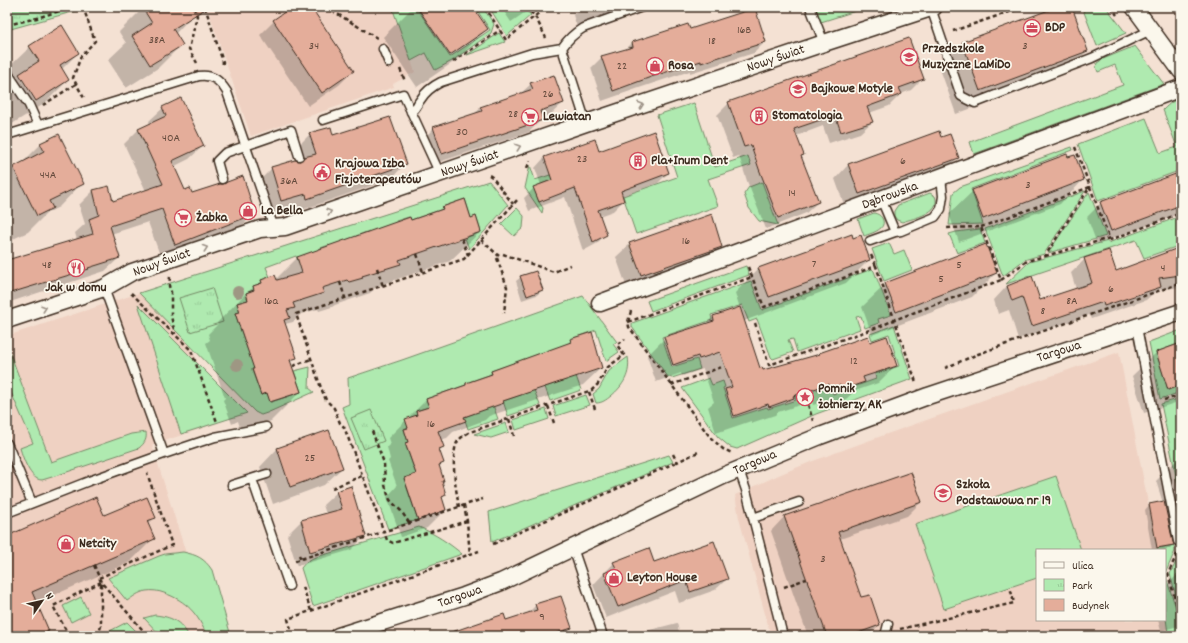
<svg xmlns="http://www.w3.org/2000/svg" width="1188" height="643" viewBox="0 0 1188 643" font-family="Dekko,sans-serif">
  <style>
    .built { fill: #efd1c2 }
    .green { fill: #afeab0; stroke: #758a67 }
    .park { fill: url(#park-tufts); stroke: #758a67 }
    .shadow { fill: #0003; fill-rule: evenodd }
    .building { fill: #e4ad9a; stroke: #3b2a1e }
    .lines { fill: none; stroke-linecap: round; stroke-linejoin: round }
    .lane-casing { stroke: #3b2a1e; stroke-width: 11 }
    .street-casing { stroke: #3b2a1e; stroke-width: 19 }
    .path { stroke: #3b2a1e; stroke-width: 2.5; stroke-dasharray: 4 3; stroke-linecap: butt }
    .lane { stroke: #fbf7ec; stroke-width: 8 }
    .street { stroke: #fbf7ec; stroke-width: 16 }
    .tree { fill: #9e9783 }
    .oneway { stroke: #9b9085 }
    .labels { text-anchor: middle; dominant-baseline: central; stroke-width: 3.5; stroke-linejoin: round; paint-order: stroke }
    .number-label { font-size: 12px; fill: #654b3d }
    .poi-label { font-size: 14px; font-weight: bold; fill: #3b2a1e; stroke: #fbf7ec; text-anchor: start }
    .street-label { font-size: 14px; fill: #3b2a1e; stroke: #fbf7ec }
  </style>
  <defs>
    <pattern id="park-tufts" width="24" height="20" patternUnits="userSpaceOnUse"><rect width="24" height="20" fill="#afeab0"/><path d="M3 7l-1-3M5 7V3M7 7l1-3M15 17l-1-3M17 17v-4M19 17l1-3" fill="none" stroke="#97c997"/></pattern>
  </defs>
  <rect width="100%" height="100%" fill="#f4e1d3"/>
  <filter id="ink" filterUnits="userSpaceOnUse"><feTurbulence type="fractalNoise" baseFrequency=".025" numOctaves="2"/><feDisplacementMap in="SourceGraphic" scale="8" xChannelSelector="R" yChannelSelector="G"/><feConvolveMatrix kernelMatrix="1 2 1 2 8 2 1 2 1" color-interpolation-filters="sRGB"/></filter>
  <g filter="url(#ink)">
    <path class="built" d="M207,7h185l23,65 -22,12 1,3 -143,49z
      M170,283l48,140 -66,22 60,191h-205v-300z
      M1119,352l38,198h-120v70h128v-10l3,24 -17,2h-380l-32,-118 -4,-23 46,-21 32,-13 74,-27z"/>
    <path class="green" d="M392,7h24l34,50 40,-27 -15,-23 8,1 11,16 -3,9 -39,28 -17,9 -9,-17 -15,8z
      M489,7h33l9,8 -24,21z
      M815,7h53l-47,15z
      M1082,7h24l20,26 -29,13z
      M499,33l6,9 -38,13z
      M1135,46l29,38 -190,70 -4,-12 153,-57 -8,-20 -17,7 -2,-5 1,-4 6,-4z
      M1181,99v71l-83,31 -20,-57 68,-26 14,35 17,-6 -14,-37c6,-6 10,-10 18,-11z
      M694,103l21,64 33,-11 3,9 -43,14 10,27 -82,28 -13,-38 54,-19 -20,-62z
      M1072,147l1,3 -102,39 12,35 -34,1 4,-32 7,-6z
      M530,165l5,15 15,-5 2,-3 15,2 -33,13 5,15 4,6 -1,5 -17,-25z
      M489,181l19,24 -39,44 -4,-11 16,-6 -5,-16 -5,2 -6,-19 -23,8 1,2 -32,11 -2,-3 -13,4 1,4 -27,9 -1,-3 -13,5 1,2 -26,10 -2,-3 -11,4 1,3 -20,11 -3,-7 -30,11 4,10 -9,3 1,3 -9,3 1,4 -8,3 2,7 -11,3 3,9 -5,1 12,35 12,19 -7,3 9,25 6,-2 4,9 30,-10 -7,-21 16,-4 -1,21 5,4 -47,21 -6,2 -6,-3 -116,-119z
      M762,182l16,43 -19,-4 -10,-13 -5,-14 5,-7z
      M1085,191l-41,63 -20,6 -21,16 -18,-47z
      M1089,192l17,44 -58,17z
      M930,193l5,3c7,17 -21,22 -33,26l-5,-2 -3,-4v-5l4,-6z
      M517,208l7,8 -1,12 -9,8 -13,-12z
      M874,213c4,1 6,2 8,5 6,11 -10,15 -18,18l-6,-17z
      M1181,216v29l-37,13 -8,-18 -130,44 23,-22 79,-21v2z
      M980,229l5,14 -28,10 -8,-19 7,-2z
      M889,243l5,11 10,-4 8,20 -28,11 -12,-32z
      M746,266l3,9 -98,36 -4,-10z
      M872,269l2,2 17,44 -13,4 1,4 -14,5 -4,-12 -5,1 4,12 -63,23 -4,-13 -5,1 5,12 -20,7 -2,-2 -14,-38 -8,3 -7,-17 -31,10 1,5 -50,17 10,30 25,-8 3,10 -28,9 -4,-1 -36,-50v-4l119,-42 11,29z
      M583,296l34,46 -4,2 6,8 -13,9 -10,-31 -25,9 1,6 -81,26 1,3 -26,9v2l-40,14 3,8 -13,4 1,4 -9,12 -4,2 4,13 -3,1 11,31 -12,5 14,41 -30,9 -46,-122 7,-3 -1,-26 54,-18z
      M138,304l109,109 -66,21z
      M894,325l18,54 -96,35 -79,35 -7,-2 -12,-10 -36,-49 27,-10 3,7 11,-4 2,6 -2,1 10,30 34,-11 1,2 28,-9 -1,-3 34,-11 4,8 43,-15 -1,-5 24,-8 -10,-32 -17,6 -2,-6z
      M1181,330v13l-25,9 12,37 13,-4v7l-21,7 -11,-57z
      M7,345l44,117 80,-28 15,-2c1,7 -1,11 -7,16l-87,29c-3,1 -7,2 -10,3 -12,0 -19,-22 -22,-32l13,-5 -26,-60z
      M628,357c3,17 -5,29 -17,39 -5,4 -9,7 -15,7l-3,-9 6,-5 10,-18z
      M576,376l5,14 -31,11 -5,-14z
      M534,390l6,15 -32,11 -5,-15z
      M586,395l4,10 -34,11 -3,-10z
      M1181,398v58l-1,1 1,5v38l-20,-96z
      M493,405l5,14 -30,10 -4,-12 11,-4v-2z
      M546,409l3,10 -33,11 -3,-10z
      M506,423l3,9 -18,6 -17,-4z
      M669,455l4,7 -181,80 -3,-30z
      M1056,476l25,74h-44v28l-93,31 -29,-85z
      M419,527c16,7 30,16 43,27l-149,52 -12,-38 5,-6 7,-4z
      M1174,545l1,6 -10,23 16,50v12h-14l1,-2 -3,-24v-60h-8v-2z
      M183,552c14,3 21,6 29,18l19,66h-24c-9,-22 -20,-35 -43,-43 -5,-2 -12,-3 -18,-2 -7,1 -13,6 -19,10l-19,-23 51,-22 6,-2z
      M1181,559v14l-5,2 5,19v20l-11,-40 7,-14z
      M81,597l8,16 -18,9 -8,-16z
      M155,615c17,2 25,6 34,21h-28l-17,-18z
      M127,622l14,14h-36l1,-3z"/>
    <path class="park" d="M7,7h83l-83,23z
      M212,288l11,34 -33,10 -11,-34z
      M371,410l13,31 -20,8 -13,-31z"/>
    <path class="shadow" d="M144,7h42l6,9 -17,18 6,11 -23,23 -32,20 -18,-28 18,-17 -7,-11z
      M294,7h16l43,64 -14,14 -31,21 -48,-71 14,-14z
      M413,7h59l15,22 -32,32 -38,26 -34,-50z
      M501,7h32l-22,15z
      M581,7h52l-55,23 -5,-15z
      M1060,7h11l16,44 -24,24 -107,39 -17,-48 24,-23z
      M689,30l76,12 -11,11 -64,20v-2l-51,17 -37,13 -11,-33 11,-11 23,-7 7,-7z
      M30,47l48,6 -17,17 7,10 -24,24 -32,20 -5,-8v-29l6,-6 -6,-12z
      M923,78l-12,12 -10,4 -12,12 -20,7 3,9 -12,11 -31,10 -6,-17 -27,10 7,19 -2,3 17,44 -12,11 -40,16 -19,-48 -8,-25 -6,2 -16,-43 12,-12z
      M531,84l32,19 -13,12 -9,3v2l-12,12 -99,33 -8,-25 12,-12 40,-14 7,-6 39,-14z
      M163,108l40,38 -14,13 -16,8 12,24 6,3 63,20 -14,14 -79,30 -13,-36 -37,12 8,24 -14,13 -98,32v-42l70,-21 -2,-7 10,-9 -6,-19 14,-14 15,-4 4,15 34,-11 -22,-47 14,-14 12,-5 -1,-4zM164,112h2l1,9z
      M310,134l23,3 72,27 -14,15 -98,34 -2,-5 -25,7 -9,-32 15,-15 27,-6 -4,-13z
      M941,138l16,20 -13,13 -99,36 -10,-28 13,-14z
      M594,140l5,12 69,21 -10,10 -36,13 1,5 -10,10 -14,5 7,18 -10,10 -13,7 -18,-54 -36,14 -5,-13 10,-10 7,-3 -6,-17 9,-10z
      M41,144l41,39 -23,24 -12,6 -19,19 -15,7 -6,-12v-53l6,-6 8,-4z
      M1181,173v40l-84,31 -10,-27 14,-14z
      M1083,180l-23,24 -101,38 -10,-28 24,-23z
      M464,200l7,19 9,13 -30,29 -73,25 -7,7 -35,12 -3,2 -13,4 -1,-2 -17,5 -8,8 -8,2 11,33 -6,6 10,29 -29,29 -30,10 -3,-10 -6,3 -9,-24 2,-2 -19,-55 4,-3 -2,-6 10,-10 -1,-1 29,-30 16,-12 14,-2 22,-22 112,-35 28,-10 4,-4z
      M851,235l1,4 17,21 -23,23 -102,38 15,48 3,2 56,-16 2,-1 48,-16 2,5 26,22 -18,18 -23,8 -9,8 -22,8 -2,-5 -9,3 -1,-4 -34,11 -3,3 -24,8v-2l-35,12 -8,-26 6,-5 -11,-33 -21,7 -1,-3 -25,9 -9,-26 18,-18 39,-12 9,-9 27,-9 -5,-15 23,-24z
      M630,244l91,2 -14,14 -80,28 -11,-31z
      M1181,248v39l-24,3 -11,10 -55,19 -2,-4 -71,24 -9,-29 -11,4 -4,-14 13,-14 33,16 36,-13 -5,-16 14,-14 31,13z
      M996,273l-24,24 -100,38 -10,-28 24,-23z
      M521,277l21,13 -5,5 -15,5 -6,-19z
      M571,340l30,28 -18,17 -94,31 -4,4 -32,12 -6,6 -7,2 3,7 -4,4 4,12 -4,4 4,13 -2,2 4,13 -4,4 4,11 -18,18 -26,9 -14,-40 10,-11 -9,-25 2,-2 -3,-12 3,-3 -2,-6 18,-18 3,-1v-2l17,-17 37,-13 3,-3 21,-7 4,-5 74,-26z
      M1181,344v57l-37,12 -12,-37 24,-23z
      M277,449l65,19 -18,17 -51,19 -13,-37z
      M1180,457h1v58l-14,4 6,26 -4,4 -17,1 -7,-40 4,-5 14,-2 -7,-22z
      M337,492l28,44 -14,14 -54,16 -10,-31 14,-14 25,-7 -3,-9z
      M921,502l-14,14 -67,23 21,60 18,26 -11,11h-60l-37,-105 13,-14z
      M103,516l52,1 -8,8 7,13 -24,24 -94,41 11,27 -5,6h-35v-99z
      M614,563h40l73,16 -12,11 -36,13 -4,-12 -69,27 -13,-33z
      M1181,574v51l-20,6 -3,-11h7v-33l11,-11z
      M536,605l35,23 -9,8h-120l61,-21 2,6 22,-7z
      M677,623l3,13h-45l3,-3z"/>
    <path class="building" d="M142,7h66l-35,22 10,16 -33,20 -18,-29 20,-13z
      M292,7h19l43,64 -32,22 -49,-73z
      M417,7h56l15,22 -38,26z
      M1057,7h15l16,44 -108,40 -18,-49z
      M755,8l11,34 -65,21v-2l-50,16 -38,14 -12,-35 32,-9 -1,-5 56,-18 2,5z
      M62,25l17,28 -19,12 9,15 -33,21 -17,-27 20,-13 -10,-15z
      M909,38l15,41 -25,9 3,6 -35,13 6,15 -32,10 -6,-17 -41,14 10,26 -3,1 18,46 -41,16 -19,-49 -8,-24 -7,2 -16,-45z
      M554,75l10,28 -24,8 3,9 -101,34 -9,-27 49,-16 -2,-4 53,-18 -3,-6z
      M181,98l23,48 -32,15 13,29 5,-2 2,5 28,-9h4l3,-2 16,-6 12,38 -80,31 -13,-36 -52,17 10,32 -32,10 1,1 -82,25v-34l86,-26 -4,-15 10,-4 -6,-25 16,-4 4,15 50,-17 -25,-55 28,-13 -4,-9z
      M390,117l17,47 -100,35 -1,-5 -25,7 -10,-34 24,-7 5,1 4,-4 12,-3 -7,-21 22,-6 2,8z
      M654,131l15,42 -48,18 3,10 -26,9 9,25 -14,7 -18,-54 -36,14 -6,-15 19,-7 -8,-23 51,-18 4,12z
      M939,131l2,6 9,-3 9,24 -100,36 -11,-30z
      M59,134l25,50 -35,17 4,7 -16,8 -24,-49 31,-16 -4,-8z
      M1067,154l1,3 7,-2 9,25 -101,39 -11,-29z
      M1181,172v33l-70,26 -11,-29z
      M465,199l6,19 5,-2 5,16 -82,28 2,4 -39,12 1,2 -14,4 -2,-2 -25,8 2,5 -31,10 2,5 -8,2 3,8 -6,2 13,38 -7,2 11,32 -31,10 -3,-9 -6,2 -9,-26h2l-19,-56 5,-1 -3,-9 11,-3 -2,-7 8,-3 -1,-4 9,-3 -1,-3 14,-5 2,5 25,-7 -5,-16 113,-40 1,3 32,-11 -1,-2z
      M712,214l10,33 -81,28 -12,-32z
      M852,234l1,4 8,-3 9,25 -101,37 -11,-29z
      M986,244l11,29 -101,39 -11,-29z
      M1181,247v28l-22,3 2,9 -57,19 -1,-4 -71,24 -10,-29 -10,4 -5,-15 25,-10 8,24 52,-17 -8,-25 25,-8 7,21z
      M536,271l7,19 -16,6 -7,-20z
      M740,307l20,61 2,-1 1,3 57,-16 -1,-1 49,-17 2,6 17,-6 10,30 -34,11 2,5 -24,8 -1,-5 -10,3 -1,-4 -36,12 1,2 -25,9 -1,-3 -34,12 -9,-27 7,-2 -12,-35 -21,7 -1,-3 -25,9 -9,-28 50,-16 -1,-5z
      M592,332l10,36 -99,33 1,2 -40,14 2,4 -28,10 6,16 -5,2 5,14 -5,2 5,16h-2l4,14 -4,2 4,13 -28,10 -14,-42 12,-4 -11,-31 3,-1 -4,-13 4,-1 -3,-9 12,-4 -1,-4 13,-4 -3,-8 40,-14v-2l26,-9 -1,-3 80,-29 -1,-3z
      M1181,343v42l-13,5 -12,-38z
      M329,430l14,38 -53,19 -13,-39z
      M911,472l11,30 -84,30 23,65 9,-2 10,30 -30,11h-23l-43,-120z
      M351,486l15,50 -56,16 -9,-32 41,-11 -6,-18z
      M96,497l8,18 43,-18 9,21 -9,3 8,18 -123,53 17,39 -13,5h-29v-100z
      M1164,501l9,41 1,3 -17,3 -8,-44z
      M1176,501h5v21h-1z
      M714,541l14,38 -38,13 -4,-12 -68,27 -14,-34 12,-5 -3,-6 36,-14 5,14z
      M561,596l11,32 -24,8h-98l-1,-3 55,-19 2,6 31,-10 -2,-6z"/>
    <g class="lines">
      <g class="lane-casing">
        <path id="lane" d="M810,7l14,36
          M931,8l30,88 14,7 117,-45 59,-28
          M562,48c6,-9 11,-14 21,-20l59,-21
          M383,49l6,14
          M7,69l2,6 20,30 9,20
          M411,112c7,-5 5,-7 10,-13 5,-8 12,-13 20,-17l91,-29 30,-5 24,75
          M323,120l80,-26 37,80
          M7,135l192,-59c14,-2 21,5 28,16l47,136
          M222,179l-5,-18 8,-8 66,-23 8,26
          M881,199l14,33 6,-1 34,-14 6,-8 2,-13 -2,-19
          M870,241l25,-9
          M104,288l60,166
          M1137,327l41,214
          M7,443l25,60
          M739,470l7,20 37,146
          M252,479l37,107
          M232,485l35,-11
          M7,513l82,-32 75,-27 51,-17 51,-10
          M753,518l46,-16
          M573,548l30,88
          M884,636l2,-4 2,-8"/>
      </g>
      <g class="street-casing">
        <path id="street" d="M1134,7l47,64
          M600,303l581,-215
          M7,320l97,-32 28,-16 128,-43 25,-2 301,-104 238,-80 110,-36
          M338,636l126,-40 37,-14 222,-106 97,-40 108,-40 253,-84"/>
      </g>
      <path class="path" d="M83,7l12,34 -14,15 -8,22 11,20
        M194,7l3,9 -8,33 8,14
        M205,7l18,55 -1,5
        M326,7l51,31
        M485,7l21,33 40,-33
        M525,7l10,9 11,22
        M1111,7l6,8
        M312,9l2,-2
        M7,25l30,-7 35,-11
        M953,31l71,-24
        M453,62l47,-32
        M400,69l5,12
        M43,105l33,-21
        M1075,147l35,93 71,-27
        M527,168l3,-7
        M489,175l3,2 21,27
        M981,227l109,-40
        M462,239l6,16
        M481,240l18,16
        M417,254l6,18
        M503,254l51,18 16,-7
        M871,255l5,11
        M1045,256l65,-18
        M497,258l10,29 -3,26
        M748,267l16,40 112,-41 40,116
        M377,268l6,18
        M170,277l-1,9 2,6v24l4,18
        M1001,280l26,-19 18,-5 44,-68
        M340,282l5,16
        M131,293l60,57 26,72
        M631,311l-3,11 1,5 81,110 13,12 9,4
        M628,322l124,-45
        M755,323l14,42 112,-39 13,-6 107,-40 -20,-53 -35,1v-2
        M293,366l18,-7
        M945,368l33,-14 203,-71
        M671,385l51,-18
        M589,392l6,17
        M806,398l7,23
        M1164,400l17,-5
        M548,406l6,17
        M509,419l5,17
        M372,431l12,32 1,22 3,10 2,5 11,11 9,13
        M673,454l4,8 21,-10
        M332,488l30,-12
        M464,505l3,16 3,34
        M459,507c-3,-17 -8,-46 -3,-62 2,-6 8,-10 14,-13l122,-42 6,-6 10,-17 16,-12 -7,-10 8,-6
        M467,521l-74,22 -6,-3 -43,-113 -4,-4 -6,-15 -8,-8 -5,-12 -25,-74 168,-55 55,-61
        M493,544l184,-82
        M1177,554l-9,20 12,42h1
        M299,555l2,4
        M295,561l188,-62
        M94,565l7,17 47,54
        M99,578l73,-33 -25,-72
        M303,587l8,24
        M784,587l22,-8
        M900,629l114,-26 -4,-16
        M69,636l-16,-30 48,-24
        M98,636l3,-10v-43
        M289,636c4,-5 0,-12 -1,-17l191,-68"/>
      <use href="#lane" class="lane"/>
      <use href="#street" class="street"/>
    </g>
    <g class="tree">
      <circle cx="238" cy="292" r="6"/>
      <circle cx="237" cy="365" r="6"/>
    </g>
    <defs><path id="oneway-chevron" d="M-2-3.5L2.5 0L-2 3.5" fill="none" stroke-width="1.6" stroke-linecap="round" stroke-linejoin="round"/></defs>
    <g class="oneway">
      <use href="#oneway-chevron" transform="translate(641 105) rotate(-19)"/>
      <use href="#oneway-chevron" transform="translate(518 147) rotate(-19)"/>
      <use href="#oneway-chevron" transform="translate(329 212) rotate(-19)"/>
      <use href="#oneway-chevron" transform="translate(205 248) rotate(-19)"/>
      <use href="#oneway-chevron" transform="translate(44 308) rotate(-19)"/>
    </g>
  </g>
  <defs>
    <g id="office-ring" transform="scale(0.9)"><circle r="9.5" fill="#fbf7ec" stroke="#d1495b" stroke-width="1.5"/><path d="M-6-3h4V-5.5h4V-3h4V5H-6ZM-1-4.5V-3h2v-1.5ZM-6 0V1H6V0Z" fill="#d1495b"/></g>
    <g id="school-ring" transform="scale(0.9)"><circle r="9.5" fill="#fbf7ec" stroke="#d1495b" stroke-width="1.5"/><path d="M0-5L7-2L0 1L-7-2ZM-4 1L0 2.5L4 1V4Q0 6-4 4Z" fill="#d1495b"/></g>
    <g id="shop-ring" transform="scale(0.9)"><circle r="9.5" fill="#fbf7ec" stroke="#d1495b" stroke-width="1.5"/><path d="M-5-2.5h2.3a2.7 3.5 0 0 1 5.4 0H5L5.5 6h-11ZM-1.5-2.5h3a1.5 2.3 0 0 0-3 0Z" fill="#d1495b"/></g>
    <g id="building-ring" transform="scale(0.9)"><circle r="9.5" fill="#fbf7ec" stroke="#d1495b" stroke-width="1.5"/><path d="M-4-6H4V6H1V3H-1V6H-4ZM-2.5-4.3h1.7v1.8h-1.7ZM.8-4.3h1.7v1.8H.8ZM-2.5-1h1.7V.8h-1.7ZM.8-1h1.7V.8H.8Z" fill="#d1495b"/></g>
    <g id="supermarket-ring" transform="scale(0.9)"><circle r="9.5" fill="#fbf7ec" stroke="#d1495b" stroke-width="1.5"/><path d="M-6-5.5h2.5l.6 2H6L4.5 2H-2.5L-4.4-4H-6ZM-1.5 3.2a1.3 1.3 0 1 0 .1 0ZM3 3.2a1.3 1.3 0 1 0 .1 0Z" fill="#d1495b"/></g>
    <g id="civic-ring" transform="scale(0.9)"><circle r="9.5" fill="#fbf7ec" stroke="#d1495b" stroke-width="1.5"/><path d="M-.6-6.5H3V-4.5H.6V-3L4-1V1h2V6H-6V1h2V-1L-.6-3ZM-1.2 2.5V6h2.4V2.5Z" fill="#d1495b"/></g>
    <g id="restaurant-ring" transform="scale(0.9)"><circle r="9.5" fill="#fbf7ec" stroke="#d1495b" stroke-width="1.5"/><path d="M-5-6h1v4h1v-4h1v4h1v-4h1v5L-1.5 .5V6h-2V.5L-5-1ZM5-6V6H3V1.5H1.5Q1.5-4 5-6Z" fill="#d1495b"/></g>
    <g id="sight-ring" transform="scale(0.9)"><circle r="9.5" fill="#fbf7ec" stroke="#d1495b" stroke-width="1.5"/><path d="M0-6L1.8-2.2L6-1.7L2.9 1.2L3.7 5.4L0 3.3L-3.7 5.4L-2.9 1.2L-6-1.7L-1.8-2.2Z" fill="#d1495b"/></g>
  </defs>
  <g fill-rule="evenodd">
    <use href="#office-ring" x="1032" y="28"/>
    <use href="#school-ring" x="909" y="57"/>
    <use href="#shop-ring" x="655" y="66"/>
    <use href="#school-ring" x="798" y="89"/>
    <use href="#building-ring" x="759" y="116"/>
    <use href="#supermarket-ring" x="530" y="117"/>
    <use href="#building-ring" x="638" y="161"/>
    <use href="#civic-ring" x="322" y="172"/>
    <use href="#shop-ring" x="248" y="211"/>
    <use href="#supermarket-ring" x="183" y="218"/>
    <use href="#restaurant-ring" x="76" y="268"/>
    <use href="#sight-ring" x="805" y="397"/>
    <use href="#school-ring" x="943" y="493"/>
    <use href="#shop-ring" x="66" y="544"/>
    <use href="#shop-ring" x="614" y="578"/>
  </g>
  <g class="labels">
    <g class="number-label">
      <text x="744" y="30">16B</text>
      <text x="157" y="40">38A</text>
      <text x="712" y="41">18</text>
      <text x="314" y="46">34</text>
      <text x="1025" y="46">3</text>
      <text x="622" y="66">22</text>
      <text x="548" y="94">26</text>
      <text x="513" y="114">28</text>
      <text x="462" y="132">30</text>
      <text x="171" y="138">40A</text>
      <text x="582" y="159">23</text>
      <text x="903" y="161">6</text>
      <text x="48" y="175">44A</text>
      <text x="289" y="181">36A</text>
      <text x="1028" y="185">3</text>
      <text x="792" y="193">14</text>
      <text x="686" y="241">16</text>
      <text x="814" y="264">7</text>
      <text x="47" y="265">48</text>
      <text x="959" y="265">5</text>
      <text x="1163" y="268">4</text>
      <text x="941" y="279">5</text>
      <text x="1111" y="289">6</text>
      <text x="271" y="301">16a</text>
      <text x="1072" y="301">8A</text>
      <text x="1043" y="311">8</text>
      <text x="854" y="361">12</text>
      <text x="431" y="424">16</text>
      <text x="310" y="458">25</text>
      <text x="823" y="559">3</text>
      <text x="542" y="617">9</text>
    </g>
    <g class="poi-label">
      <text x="1045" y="28">BDP</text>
      <text x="922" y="49">Przedszkole<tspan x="922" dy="16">Muzyczne LaMiDo</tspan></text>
      <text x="668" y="66">Rosa</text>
      <text x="811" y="89">Bajkowe Motyle</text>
      <text x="772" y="116">Stomatologia</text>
      <text x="543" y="117">Lewiatan</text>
      <text x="651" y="161">Pla+Inum Dent</text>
      <text x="335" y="164">Krajowa Izba<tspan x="335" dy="16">Fizjoterapeutów</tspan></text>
      <text x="261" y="211">La Bella</text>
      <text x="196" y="218">Żabka</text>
      <text x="76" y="288" text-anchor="middle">Jak w domu</text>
      <text x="818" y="389">Pomnik<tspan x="818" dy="16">żołnierzy AK</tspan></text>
      <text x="956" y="485">Szkoła<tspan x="956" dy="16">Podstawowa nr 19</tspan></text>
      <text x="79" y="544">Netcity</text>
      <text x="627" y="578">Leyton House</text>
    </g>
    <g class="street-label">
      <text transform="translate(776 59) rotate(-19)">Nowy Świat</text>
      <text transform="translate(470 164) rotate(-19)">Nowy Świat</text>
      <text transform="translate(890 196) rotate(-20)">Dąbrowska</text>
      <text transform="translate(162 263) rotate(-20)">Nowy Świat</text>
      <text transform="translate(1059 352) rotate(-18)">Targowa</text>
      <text transform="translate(755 463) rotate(-23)">Targowa</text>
      <text transform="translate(460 597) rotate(-19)">Targowa</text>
    </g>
  </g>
  <rect width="1188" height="643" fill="none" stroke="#fbf7ec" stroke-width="24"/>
  <rect x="12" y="12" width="1164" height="619" fill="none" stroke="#3b2a1e" stroke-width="1.5" filter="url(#ink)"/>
  <rect x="1036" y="549" width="130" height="72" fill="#fbf7ec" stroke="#aea59a"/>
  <rect x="1044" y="562" width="20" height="6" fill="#fbf7ec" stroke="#aea59a"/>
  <text x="1072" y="569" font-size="12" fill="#3b2a1e">Ulica</text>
  <rect x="1044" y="579" width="20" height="12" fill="url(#park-tufts)" stroke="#aea59a"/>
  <text x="1072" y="589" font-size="12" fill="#3b2a1e">Park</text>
  <rect x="1044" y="599" width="20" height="12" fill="#e4ad9a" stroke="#aea59a"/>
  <text x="1072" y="609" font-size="12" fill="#3b2a1e">Budynek</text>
  <g transform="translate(42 601) rotate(56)" stroke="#fbf7ec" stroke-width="3" paint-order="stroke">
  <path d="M0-3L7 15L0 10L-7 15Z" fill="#3b2a1e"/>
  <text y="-6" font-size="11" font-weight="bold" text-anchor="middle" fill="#3b2a1e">N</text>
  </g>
</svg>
